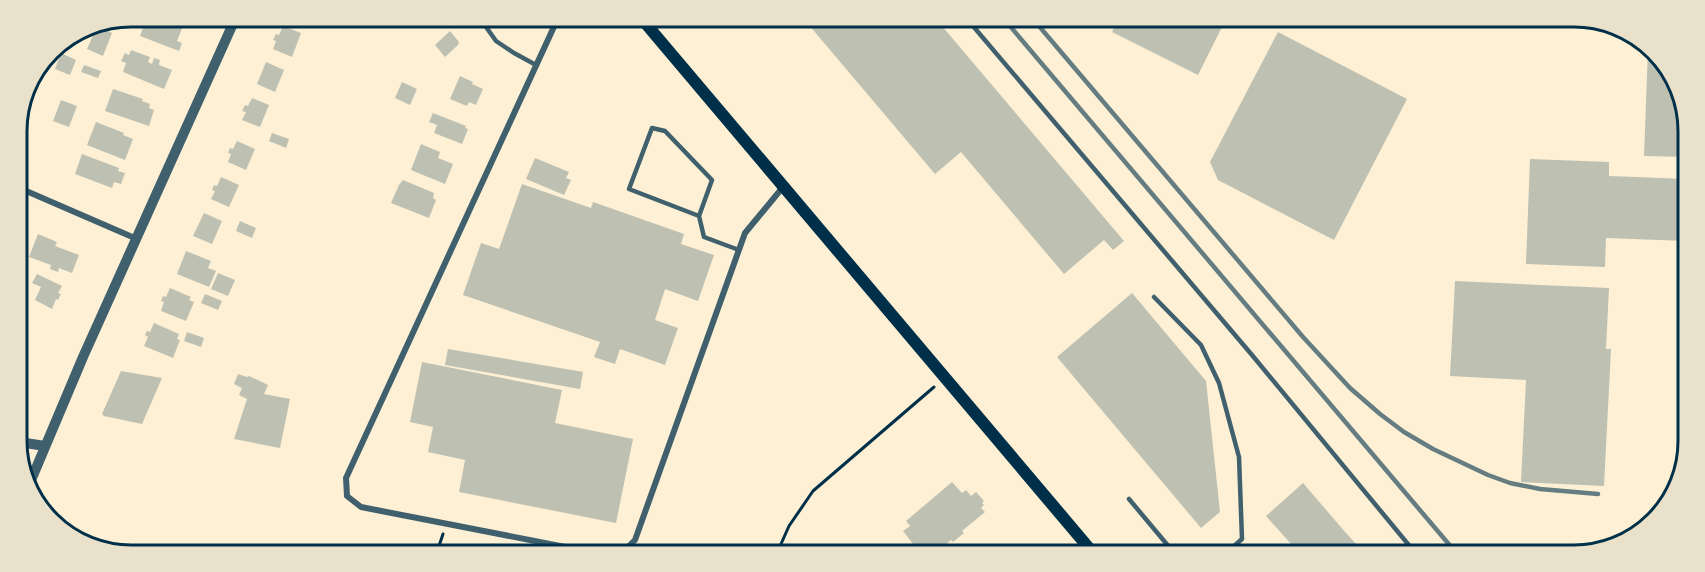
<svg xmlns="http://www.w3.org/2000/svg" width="1705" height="572" viewBox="0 0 1705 572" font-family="Roboto,sans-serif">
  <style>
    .building { fill: #bec0b2 }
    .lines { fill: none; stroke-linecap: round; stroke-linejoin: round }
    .path { stroke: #003049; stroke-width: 3 }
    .service { stroke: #3f606c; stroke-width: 4.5 }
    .minor { stroke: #3f606c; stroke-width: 6 }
    .tertiary { stroke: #3f606c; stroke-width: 10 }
    .secondary { stroke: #003049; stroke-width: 12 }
    .rail { stroke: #657d81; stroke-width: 4.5 }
    .rim { fill: none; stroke: #003049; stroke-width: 3 }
  </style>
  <rect width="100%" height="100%" fill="#fdf0d5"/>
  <path class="building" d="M147,17h12l24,9 -6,15 5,2 -3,8 -39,-15z
    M295,17h25l-3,9z
    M328,17h19l-5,10 -15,-7z
    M803,18l133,1 188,222 -11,9 -9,-10 -40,34 -103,-122 -26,22z
    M1118,19h108l-28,56 -86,-43z
    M97,26l15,7 -9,23 -16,-7z
    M283,26l18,7 -9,24 -19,-8 3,-8 -3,-1 3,-6 3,1z
    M450,31l9,11 -1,3 -13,12 -10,-12z
    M1278,32l129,67 -73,141 -116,-60 -8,-18z
    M1648,48l12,7 26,54v48l-42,-1z
    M131,50l19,7 -2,5 4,2 2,-6 6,2 -1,5 13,5 -8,19 -41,-17 3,-9 -5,-2 4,-8 4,2z
    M61,53l15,7 -6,15 -15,-6z
    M266,62l18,8 -9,22 -18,-8z
    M84,65l17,6 -3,7 -17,-6z
    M460,76l13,6 -1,2 11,5 -7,16 -7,-3 -2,4 -17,-7z
    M402,82l15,7 -7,16 -15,-7z
    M113,89l30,10 -1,2 8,3 -1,4 5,2 -5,16 -44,-15z
    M252,98l17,7 -9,22 -18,-7 4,-8 -4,-1 3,-6 3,1z
    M61,100l16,6 -8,21 -16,-6z
    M433,113l33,13 -1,2 3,1 -6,15 -28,-11 3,-8 -8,-3z
    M96,122l28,11 -1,2 10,4 -8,21 -38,-15z
    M272,133l17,6 -3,9 -17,-7z
    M237,141l18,8 -9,21 -18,-8 3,-8 -3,-1 2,-5 3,1z
    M421,144l19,8 -2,6 15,6 -8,20 -34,-14z
    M82,154l37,14 -1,3 7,2 -4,11 -7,-2 -2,6 -37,-14z
    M535,158l34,14 -3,6 5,2 -7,15 -38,-16z
    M1530,159l79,3v14l77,3v62l-80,-3 -1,29 -79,-3z
    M221,177l18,8 -10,22 -18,-8 4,-8 -3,-1 2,-5 3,1z
    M403,180l31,13 -1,5 3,2 -7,18 -38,-15 8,-18z
    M522,184l69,24 2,-6 91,32 -3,10 33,11 -16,46 -33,-12 -10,31 23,8 -13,37 -45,-16 -5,15 -21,-7 6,-15 -137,-47 18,-52 18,6z
    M204,213l18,8 -10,23 -19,-8z
    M240,221l16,7 -4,10 -16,-7z
    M38,234l19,8 -2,4 24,9 -7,18 -13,-5 -1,4 -8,-3 1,-4 -22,-8z
    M186,251l25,10 -3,7 8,3 -7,16 -32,-13z
    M218,273l17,7 -7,16 -17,-7z
    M37,274l25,12 -4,7 3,1 -3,6 -2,-1 -4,10 -17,-9 6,-13 -9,-4z
    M1455,281l154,7 -3,61h5l-7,137 -83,-4 5,-102 -76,-4z
    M170,288l21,9 -2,3 5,2 -8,19 -25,-10 3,-9 -3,-1 2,-5 3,1z
    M1132,293l74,88 14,131 -19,16 -144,-171z
    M205,294l17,7 -4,9 -17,-7z
    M154,323l25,11 -2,5 3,1 -7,18 -29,-12 4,-9 -3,-2 2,-4 3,1z
    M187,332l17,6 -3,9 -17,-6z
    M448,349l135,23 -3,17 -135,-24z
    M422,362l140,28 -7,33 78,16 -17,84 -157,-31 6,-32 -37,-8 5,-25 -23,-5z
    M121,371l41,7 -20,46 -38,-8 -2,-2z
    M238,374l9,3 2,-1 19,9 -4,9 26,5 -10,49 -46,-9 13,-40 -8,-4 3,-7 -8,-4z
    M952,482l10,11 4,-3 5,6 5,-4 8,9 -2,2 2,2 -3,3 4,4 -23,19 2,2 -11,9 -2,-2 -16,14h-2l-4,-4 -5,4h-3l-18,-23 7,-5 -4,-5z
    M1303,483l43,50 20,22h-65l-35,-39z"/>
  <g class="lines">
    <path class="path" d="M437,552l6,-18
      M777,553l12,-27 24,-35 121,-104"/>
    <path class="service" d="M479,17l17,24 18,12 22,12
      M967,19l285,336 165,200
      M699,216l13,-36 -47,-49 -13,-3 -23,61 70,27 5,21 35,13
      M1154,297l47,48 18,38 20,74 3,82 -17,15
      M1129,499l46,55"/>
    <path class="minor" d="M558,18l-212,460 1,18 14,11 235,46
      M17,187l120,52
      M620,553l4,-2 11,-11 110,-307 38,-46"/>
    <path class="tertiary" d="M19,442l26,4
      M29,485l54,-128 153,-340"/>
    <path class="secondary" d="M641,18c151,178 302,357 453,536"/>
    <path class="rail" d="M1004,19l454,536
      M1033,19l270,318 47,51 30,26 24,18 29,17 55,26 22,8 30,6 58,5"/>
  </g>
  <path d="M0 0H1705V572H0ZM131 27H1574A104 104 0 0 1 1678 131V441A104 104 0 0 1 1574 545H131A104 104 0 0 1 27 441V131A104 104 0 0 1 131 27Z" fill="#e9e1ca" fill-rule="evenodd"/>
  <path class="rim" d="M131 27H1574A104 104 0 0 1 1678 131V441A104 104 0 0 1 1574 545H131A104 104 0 0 1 27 441V131A104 104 0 0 1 131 27Z"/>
</svg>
